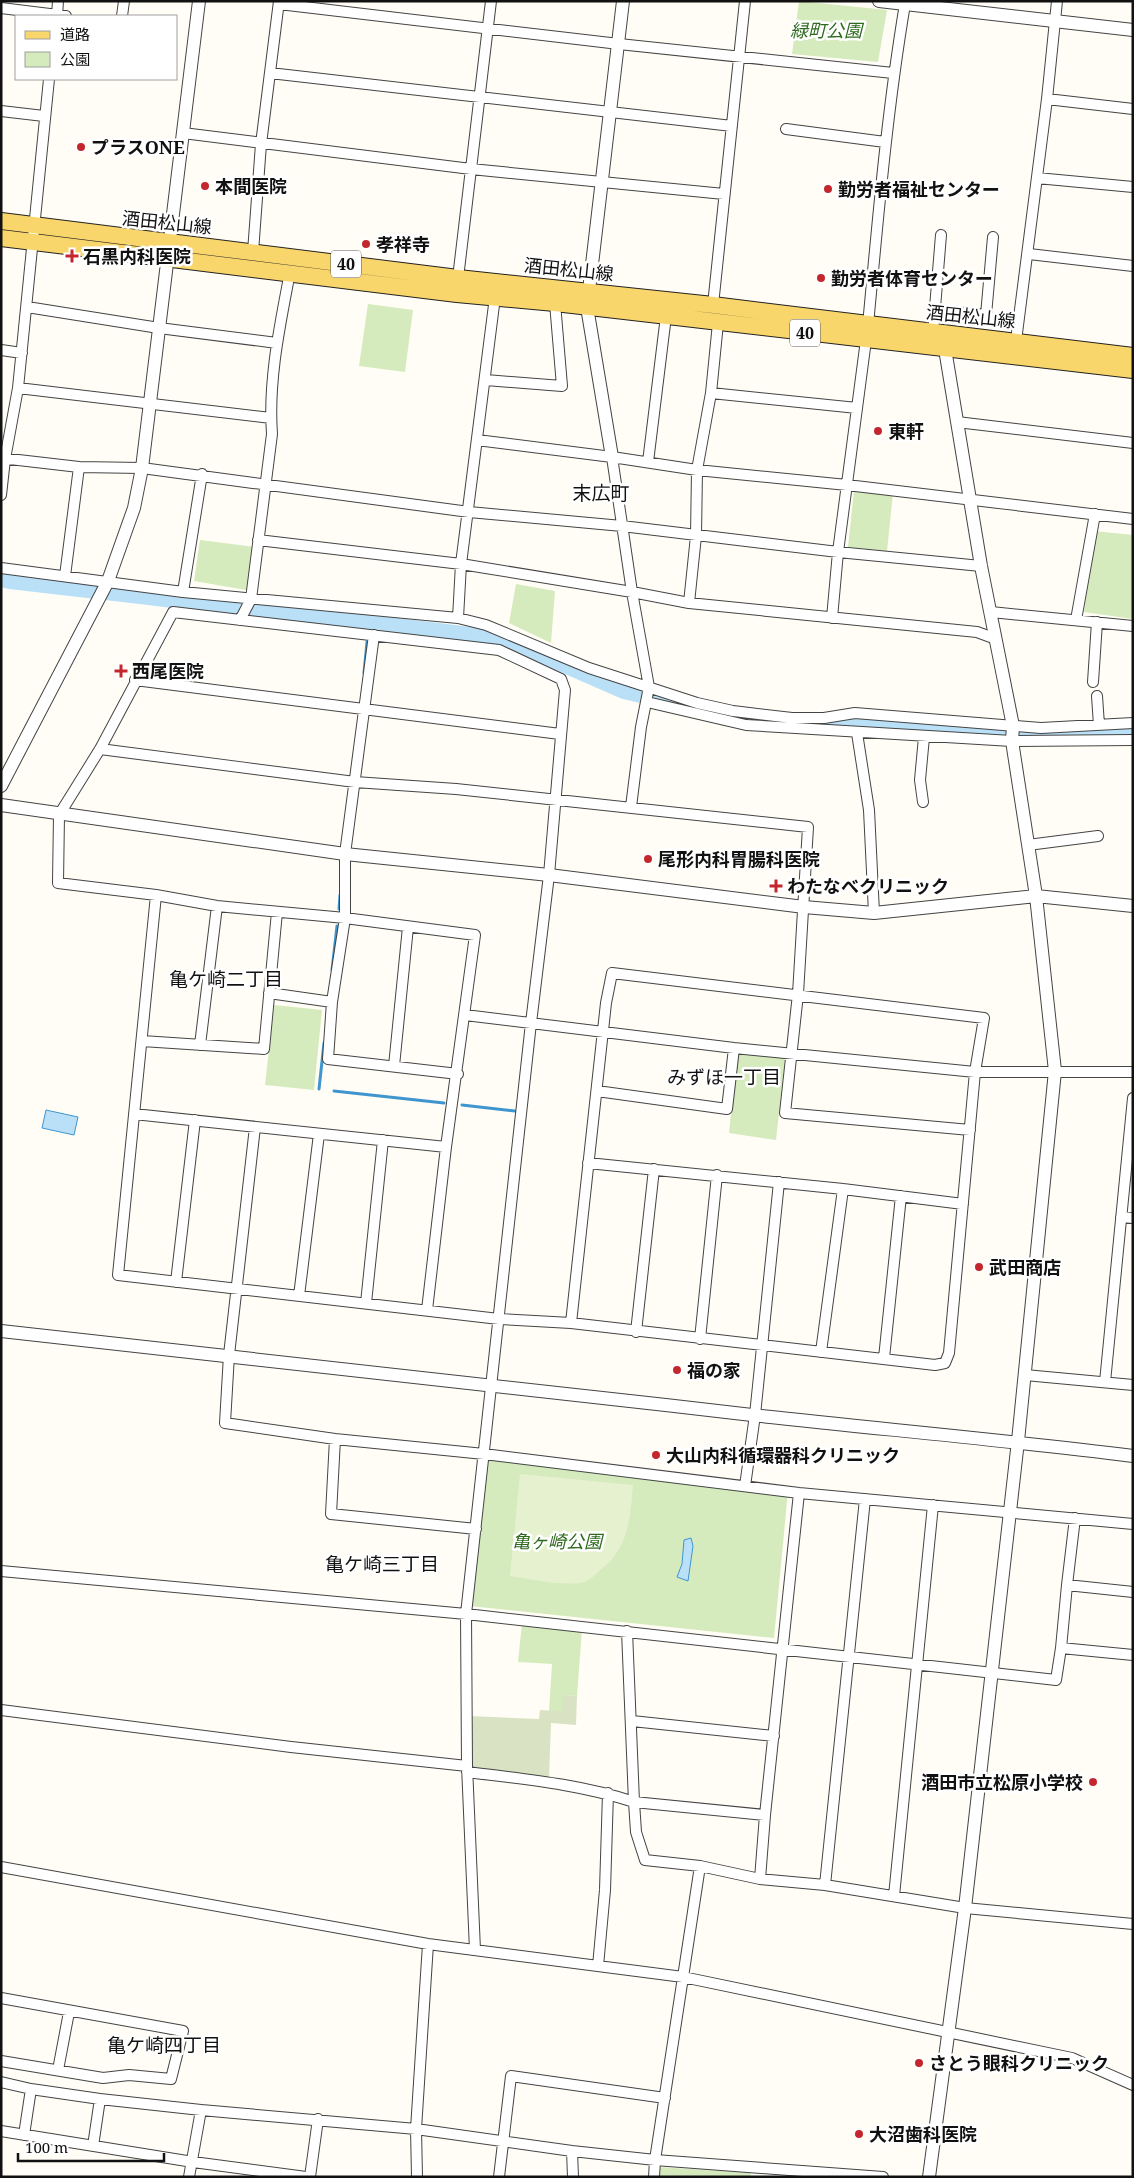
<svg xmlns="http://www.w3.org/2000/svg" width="1134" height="2178" viewBox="0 0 1134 2178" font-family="'Noto Serif','Noto Sans JP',serif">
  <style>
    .green { fill: #d5ebbd }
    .cemetery { fill: #d9e3c4 }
    .pitch { fill: #e6f2cf }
    .water { fill: #b9e0f7; stroke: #3f96cf }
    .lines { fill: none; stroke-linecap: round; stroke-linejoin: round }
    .stream { stroke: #3f96cf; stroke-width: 3 }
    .river { stroke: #b9e0f7; stroke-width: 18 }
    .minor-casing { stroke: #444; stroke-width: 12 }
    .tertiary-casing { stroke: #444; stroke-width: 14 }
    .primary-casing { stroke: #222; stroke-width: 18 }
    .minor { stroke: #fff; stroke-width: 10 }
    .tertiary { stroke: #fff; stroke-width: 12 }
    .primary { stroke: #f9d66b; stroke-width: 16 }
    .poi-dot { fill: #c4262e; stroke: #fff; stroke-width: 2 }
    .labels { text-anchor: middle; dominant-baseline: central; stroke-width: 5; stroke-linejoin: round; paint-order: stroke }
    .shield { fill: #fff; stroke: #585858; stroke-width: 1 }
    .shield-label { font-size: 16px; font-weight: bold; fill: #111 }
    .park-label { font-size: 18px; font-style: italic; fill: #2f6b1f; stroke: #fff }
    .poi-label { font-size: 18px; font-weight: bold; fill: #111; stroke: #fff; text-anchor: start }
    .street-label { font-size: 18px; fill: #111; stroke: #fff }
    .neighbourhood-label { font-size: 19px; fill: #111; stroke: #fff }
  </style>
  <rect width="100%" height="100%" fill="#fffdf5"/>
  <path class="green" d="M799,1l88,9 -9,52 -86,-8z
    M368,304l45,6 -8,62 -46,-6z
    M854,490l39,3 -6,58 -39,-4z
    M1094,531l39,4v84l-49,-7z
    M200,540l55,7 -3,44 -58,-10z
    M516,584l39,7 -4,52 -42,-20z
    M274,1005l48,5 -8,80 -49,-5z
    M737,1053l48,5 -9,82 -47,-7z
    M488,1458l300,33 -14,147 -304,-32z
    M522,1623l60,6 -5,67 -14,-1v16h-14l3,-47 -34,-2z
    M659,2167l92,6 -1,4h-91z"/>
  <path class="cemetery" d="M563,1695l14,1 -1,29 -25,-2 -2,56 -76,-9 -3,-54 69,3 1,-9 23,1z"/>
  <path class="pitch" d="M520,1474l113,11c-3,34 -4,64 -34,86 -3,3 -8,8 -12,10 -16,7 -58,-2 -77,-5z"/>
  <path class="water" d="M46,1110l32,7 -4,18 -32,-7z
    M691,1538l2,8 -5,35 -11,-4 5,-13 2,-24z"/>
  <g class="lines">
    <path class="stream" d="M369,626v-2
      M364,673l3,-31
      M339,909l1,-14
      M332,970l5,-44
      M319,1089l5,-46
      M334,1091l110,12
      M462,1105l53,6"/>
    <path class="river" d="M1,578l9,2 139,16 353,44 49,18 73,32 90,21
      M807,721c75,4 151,15 227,15 33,0 66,-4 99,-6"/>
    <g class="minor-casing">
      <path id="minor" d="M279,4l340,40 274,29
        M1,8l65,8
        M57,16l1,-15
        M122,16l2,-15
        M270,73l462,53
        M1047,99l86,10
        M1,111l43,5
        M786,129l99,13
        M183,133l288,36 253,25
        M1037,178l96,9
        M253,252l8,-108 18,-143
        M1029,254l104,12
        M458,278l33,-277
        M713,305l32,-304
        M27,307l132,21 118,15
        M935,310l51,5 7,-78
        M868,325c10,-107 19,-214 37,-321
        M933,332l8,-97
        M1016,341l31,-242 10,-98
        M1,350l21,3
        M486,380l76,6 -7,-83
        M18,388l253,30
        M711,393l146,15
        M957,422l176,21
        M477,440l135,17 85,13 150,15 286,34
        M612,457l20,135 17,95 -8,40 -10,80
        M1,458l78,9 63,1 327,44 153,14 216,26 143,14
        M648,462l18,-146
        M1,495l4,-36 13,-71 31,-309
        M258,540l203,24 171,28 57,11 288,29 19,7
        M1,568l182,24 275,26 28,7 103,43 108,35 36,8 59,7h32l31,-5 186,15 92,-5
        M65,576l14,-109
        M183,592l19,-118
        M689,603l7,-67 1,-66 14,-77 7,-70
        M991,612l142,14
        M458,618l3,-54 34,-267
        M832,618l6,-66 28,-212
        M240,620l11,-21 21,-165c-4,-54 8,-109 18,-162
        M1076,620l19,-106
        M374,635l-29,219v64l-13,84 -4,57 130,15
        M135,680l425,54
        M1093,682l4,-60
        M1097,696l2,29
        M647,702l99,23 266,16 121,-1
        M857,733l12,77 5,103
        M100,749l255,33 101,7 352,38 -10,167 -13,119 185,17
        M923,802l-3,-22 4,-43
        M1028,845l70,-9
        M156,895l-38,380 381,44 72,4 364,42 10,-2 4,-10 26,-281 9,-54 -372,-45 -6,30 -35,320
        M269,993l63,9
        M465,1015l269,33 241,24h158
        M142,1041l122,8 13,-137
        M200,1045l17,-139
        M394,1066l14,-139
        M597,1091l130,18 7,-61
        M134,1114l312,33
        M255,1127l-26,228 -4,68 110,16 149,15 315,39 334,31
        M588,1163l255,26 120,15
        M1121,1217l12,1
        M176,1282l19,-162
        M299,1296l20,-162
        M366,1303l17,-163
        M427,1310l19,-163 29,-212 -130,-17 -128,-12 -61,-11 -98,-12 1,-68 41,-66 73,-137 326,38 62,29 4,11 -16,185 -18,148 -65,591 1,152 8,184
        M636,1332l18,-163
        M700,1339l17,-164
        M821,1352l22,-163
        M884,1358l17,-162
        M1025,1375l108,10
        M1105,1382l28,-284
        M335,1439l-4,75 145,15
        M745,1486l10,-71 24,-233
        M1,1571l465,43 590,66 5,-32 72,7
        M1067,1585l8,-67
        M627,1631l7,171 131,13
        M1061,1648l6,-63 66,7
        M1,1710l290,37 176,19
        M632,1721l142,15
        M467,1772c56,7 113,12 167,30l2,30 9,28 55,6 60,13 65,6 140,23 168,16
        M1,1867l427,77 255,33 389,81 61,27
        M760,1879l5,-64 34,-322
        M825,1885l40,-386
        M894,1896l39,-391
        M598,1966l7,-76 3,-97
        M1,1998l182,33 -12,48 -42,-4 -26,3 -102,-17
        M58,2070l11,-58
        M1,2082l30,7 69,10
        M1,2131l192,31 113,15
        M24,2135l7,-46
        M93,2146l7,-47 101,11 215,19 156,22 83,9 228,17
        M572,2151l1,26
        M189,2177l12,-67
        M310,2177l8,-58
        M417,2177l-1,-48 12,-185
        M499,2177l12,-101 154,22
        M654,2177l1,-17 45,-294"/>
    </g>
    <g class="tertiary-casing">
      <path id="tertiary" d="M879,1l254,29
        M612,457l-25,-150 36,-306
        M1,786l107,-205 26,-73 8,-40 57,-467
        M1,805l344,49 204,21 255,32 70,6 162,-17 97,10
        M1,1331c251,27 501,55 751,84 127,14 254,25 381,41
        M929,2177l36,-269 53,-467 37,-370 -19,-175 -24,-155 1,-15 -32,-160 -36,-217 -5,-7"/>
    </g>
    <g class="primary-casing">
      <path id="primary" d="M1,221l457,57 255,27 420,51
        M1,238l456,56 98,9 578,67"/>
    </g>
    <use href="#minor" class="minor"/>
    <use href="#tertiary" class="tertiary"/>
    <use href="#primary" class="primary"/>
  </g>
  <g class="poi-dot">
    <circle cx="81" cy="147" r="5"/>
    <circle cx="205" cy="186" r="5"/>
    <circle cx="828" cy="189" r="5"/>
    <circle cx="366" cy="244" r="5"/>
    <path d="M69.5 248.5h5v5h5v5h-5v5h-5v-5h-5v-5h5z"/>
    <circle cx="821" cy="278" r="5"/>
    <circle cx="878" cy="431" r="5"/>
    <path d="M118.5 663.5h5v5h5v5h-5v5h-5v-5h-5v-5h5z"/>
    <circle cx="648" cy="859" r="5"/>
    <path d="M773.5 878.5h5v5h5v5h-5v5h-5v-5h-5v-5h5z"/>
    <circle cx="979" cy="1267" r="5"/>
    <circle cx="677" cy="1370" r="5"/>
    <circle cx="656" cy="1455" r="5"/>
    <circle cx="1093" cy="1782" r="5"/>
    <circle cx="919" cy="2063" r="5"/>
    <circle cx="859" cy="2134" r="5"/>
  </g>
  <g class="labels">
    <g class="shield">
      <rect x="331" y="250.5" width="30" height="27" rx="4"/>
      <rect x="790" y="319.5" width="30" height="27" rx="4"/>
    </g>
    <g class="shield-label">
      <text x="346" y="264">40</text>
      <text x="805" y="333">40</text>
    </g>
    <g class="park-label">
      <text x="826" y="30">緑町公園</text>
      <text x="557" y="1541">亀ヶ崎公園</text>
    </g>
    <g class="poi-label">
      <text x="91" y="147">プラスONE</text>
      <text x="215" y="186">本間医院</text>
      <text x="838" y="189">勤労者福祉センター</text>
      <text x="376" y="244">孝祥寺</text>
      <text x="83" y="256">石黒内科医院</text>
      <text x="831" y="278">勤労者体育センター</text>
      <text x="888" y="431">東軒</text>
      <text x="132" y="671">西尾医院</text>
      <text x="658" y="859">尾形内科胃腸科医院</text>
      <text x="787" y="886">わたなべクリニック</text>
      <text x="989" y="1267">武田商店</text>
      <text x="687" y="1370">福の家</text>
      <text x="666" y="1455">大山内科循環器科クリニック</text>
      <text x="1083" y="1782" text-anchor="end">酒田市立松原小学校</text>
      <text x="929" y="2063">さとう眼科クリニック</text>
      <text x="869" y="2134">大沼歯科医院</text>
    </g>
    <g class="street-label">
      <text transform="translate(167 222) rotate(6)">酒田松山線</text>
      <text transform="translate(569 269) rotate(6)">酒田松山線</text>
      <text transform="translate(971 316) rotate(6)">酒田松山線</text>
    </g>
    <g class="neighbourhood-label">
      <text x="601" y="493">末広町</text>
      <text x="226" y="979">亀ケ崎二丁目</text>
      <text x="724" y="1077">みずほ一丁目</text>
      <text x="382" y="1564">亀ケ崎三丁目</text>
      <text x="164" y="2045">亀ケ崎四丁目</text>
    </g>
  </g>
  <rect width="1134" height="2178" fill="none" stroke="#111111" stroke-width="5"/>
  <rect x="15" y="15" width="162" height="65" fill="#ffffff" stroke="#a0a0a0"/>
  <rect x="25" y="31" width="25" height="8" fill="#f9d66b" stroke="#a0a0a0"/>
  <text x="60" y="40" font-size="15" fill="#111111">道路</text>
  <rect x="25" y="52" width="25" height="15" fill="#d5ebbd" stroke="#a0a0a0"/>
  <text x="60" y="65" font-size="15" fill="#111111">公園</text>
  <path d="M18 2153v8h146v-8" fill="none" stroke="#111111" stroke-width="2.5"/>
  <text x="25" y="2153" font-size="15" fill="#111111" stroke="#ffffff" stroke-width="4" paint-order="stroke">100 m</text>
</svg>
